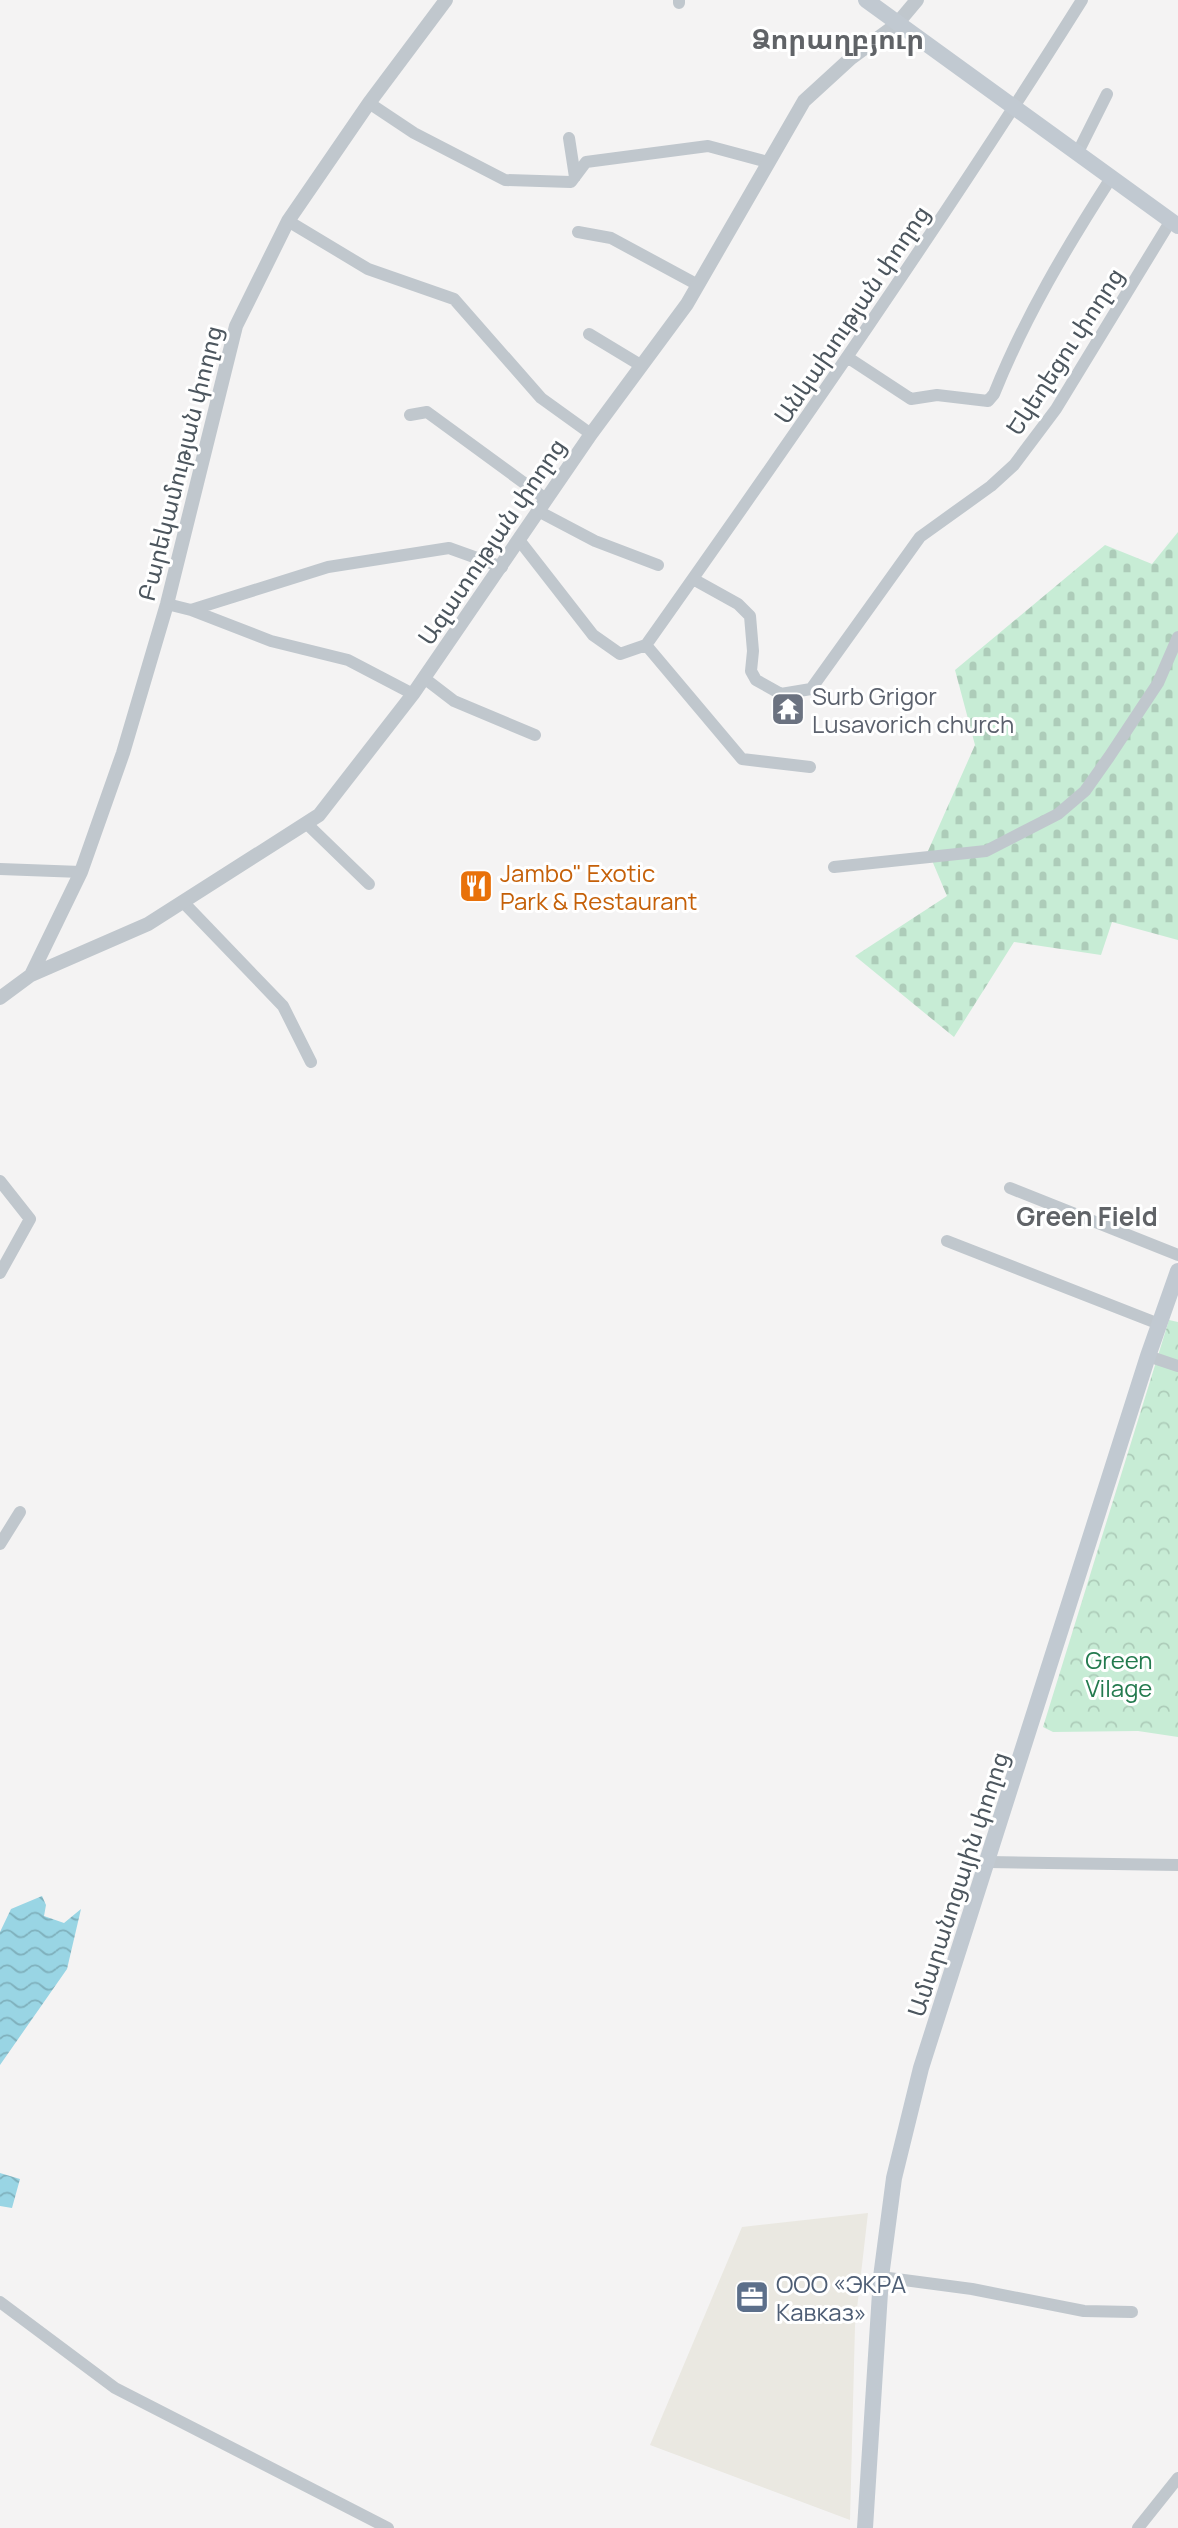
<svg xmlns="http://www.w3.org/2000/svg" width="1178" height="2528" viewBox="0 0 1178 2528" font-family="Manrope,'Noto Sans Armenian',sans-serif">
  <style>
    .commercial { fill: #eae8e1 }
    .forest { fill: url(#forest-crowns) }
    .cemetery { fill: url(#cemetery-stones) }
    .water { fill: url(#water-waves) }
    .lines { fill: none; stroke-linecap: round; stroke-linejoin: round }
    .minor { stroke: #c0c7cd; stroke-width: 12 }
    .tertiary { stroke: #c0c7cd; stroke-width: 14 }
    .secondary { stroke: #c1c9d1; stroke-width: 16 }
    .labels { text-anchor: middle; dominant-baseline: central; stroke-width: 6; stroke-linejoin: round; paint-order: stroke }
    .street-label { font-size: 24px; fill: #4c565e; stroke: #fff }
    .worship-label { font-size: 24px; fill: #5b616d; stroke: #fff; text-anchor: start }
    .food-label { font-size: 24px; fill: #c56008; stroke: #fff; text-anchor: start }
    .park-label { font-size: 24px; fill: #237a4e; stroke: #fff }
    .service-label { font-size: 24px; fill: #4e5e75; stroke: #fff; text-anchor: start }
    .neighbourhood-label { font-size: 26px; font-weight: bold; fill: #606367; stroke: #fff }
    .quarter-label { font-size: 28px; font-weight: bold; fill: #606367; stroke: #fff }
  </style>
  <defs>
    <pattern id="forest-crowns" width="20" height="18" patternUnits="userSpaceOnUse" patternTransform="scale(1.75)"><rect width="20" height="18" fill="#c7ecd5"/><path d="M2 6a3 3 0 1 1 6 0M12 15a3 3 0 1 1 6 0" fill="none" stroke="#adccb9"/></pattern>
    <pattern id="cemetery-stones" width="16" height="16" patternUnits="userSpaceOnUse" patternTransform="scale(1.75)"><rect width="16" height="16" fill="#c7ecd5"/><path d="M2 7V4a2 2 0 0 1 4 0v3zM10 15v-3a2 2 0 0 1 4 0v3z" fill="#adccb9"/></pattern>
    <pattern id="water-waves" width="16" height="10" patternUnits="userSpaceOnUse" patternTransform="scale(1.75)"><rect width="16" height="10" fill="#99d5e4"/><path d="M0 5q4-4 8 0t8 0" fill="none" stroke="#7fb0bc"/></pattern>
  </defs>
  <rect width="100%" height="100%" fill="#f4f3f3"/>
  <path class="commercial" d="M868,2213l-13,113 -5,194 -200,-75 92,-218z"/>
  <path class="forest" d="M1169,1320l9,2v415l-40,-6 -85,1 -10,-5z"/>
  <path class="cemetery" d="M1178,532v408l-66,-18 -11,33 -87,-13 -60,95 -99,-81 92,-60 -19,-45 47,-106 -20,-75 150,-125 47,19z"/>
  <path class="water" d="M42,1896l4,9 -2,11 20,7 17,-14 -14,60 -67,96v-133l11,-23z
    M0,2173l20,6 -8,29 -12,-2z"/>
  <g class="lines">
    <path class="minor" d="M679,3v-3
      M369,103l45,30 91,47 66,2 15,-20 122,-16 60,16
      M569,138l6,39
      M1077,154l30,-60
      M288,221l80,48 86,30 87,99 50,36
      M578,232l33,6 87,47
      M589,334l53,32
      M847,357l64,42 26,-4 51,6 6,-7c31,-77 72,-146 117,-216
      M410,415l17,-3 119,87
      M538,511l57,30 63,24
      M519,540l74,95 27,19 26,-9
      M693,579l45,25 12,12 3,35 -2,20 5,9 25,14 30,-5 109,-152 71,-51 23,-21 42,-56 114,-187
      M167,604l24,6 80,31 77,19 65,34
      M191,610l137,-43 121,-19 53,19
      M646,645c150,-212 298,-425 436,-645
      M646,645l96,114 68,8
      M424,678l30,23 81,34
      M306,823l63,61
      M834,867l152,-16 72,-37 27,-23 24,-34 49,-74 20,-46
      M0,869l81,3
      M183,902l100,104 28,56
      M0,1181l30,38 -30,54
      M1010,1188l168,67
      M947,1241l212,83
      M1148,1356l30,10
      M0,1544l20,-32
      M988,1862l190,3
      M881,2277l91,12 112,22 48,1
      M0,2302l115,86 273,140
      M1138,2528l40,-50"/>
    <path class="tertiary" d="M31,975l50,-103 42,-119 44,-149 69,-278 52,-105 81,-118 77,-103
      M0,998l31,-23 117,-51 171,-109 94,-121 178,-260 96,-130 117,-203 47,-43 45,-33 21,-25"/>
    <path class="secondary" d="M866,0l312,226
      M865,2528l16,-251 13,-99 27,-110 227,-712 30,-85"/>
  </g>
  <defs>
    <g id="temple-square" transform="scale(1.75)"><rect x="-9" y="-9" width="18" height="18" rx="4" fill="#6b7280" stroke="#fff"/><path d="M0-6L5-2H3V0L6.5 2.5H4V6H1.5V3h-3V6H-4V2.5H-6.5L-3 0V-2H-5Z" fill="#fff"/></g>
    <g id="restaurant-square" transform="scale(1.75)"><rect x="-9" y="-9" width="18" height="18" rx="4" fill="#e8710a" stroke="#fff"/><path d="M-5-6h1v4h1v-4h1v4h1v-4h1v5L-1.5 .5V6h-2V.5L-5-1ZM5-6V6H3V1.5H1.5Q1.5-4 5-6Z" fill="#fff"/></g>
    <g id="office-square" transform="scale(1.75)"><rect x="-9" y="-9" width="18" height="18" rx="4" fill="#5c6f8a" stroke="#fff"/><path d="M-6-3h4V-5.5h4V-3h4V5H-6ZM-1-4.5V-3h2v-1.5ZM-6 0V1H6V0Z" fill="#fff"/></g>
  </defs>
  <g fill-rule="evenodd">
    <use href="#temple-square" x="788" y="709"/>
    <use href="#restaurant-square" x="476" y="886"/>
    <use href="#office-square" x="752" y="2297"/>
  </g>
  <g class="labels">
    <g class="street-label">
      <text transform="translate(851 314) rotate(-56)">Անկախության փողոց</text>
      <text transform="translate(1064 351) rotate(-57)">Եկեղեցու փողոց</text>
      <text transform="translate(179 463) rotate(-76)">Բարեկամության փողոց</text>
      <text transform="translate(491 541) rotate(-56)">Ազատության փողոց</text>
      <text transform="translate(957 1884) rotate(-72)">Ամարանոցային փողոց</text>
    </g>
    <g class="worship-label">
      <text x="812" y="695">Surb Grigor<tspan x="812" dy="28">Lusavorich church</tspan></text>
    </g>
    <g class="food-label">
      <text x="500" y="872">Jambo" Exotic<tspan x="500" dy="28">Park &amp; Restaurant</tspan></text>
    </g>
    <g class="park-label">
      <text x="1119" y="1659">Green<tspan x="1119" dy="28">Vilage</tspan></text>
    </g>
    <g class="service-label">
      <text x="776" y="2283">ООО «ЭКРА<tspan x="776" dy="28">Кавказ»</tspan></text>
    </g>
    <g class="neighbourhood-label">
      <text x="1087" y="1216">Green Field</text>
    </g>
    <g class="quarter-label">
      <text x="838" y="38">Ձորաղբյուր</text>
    </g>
  </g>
</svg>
